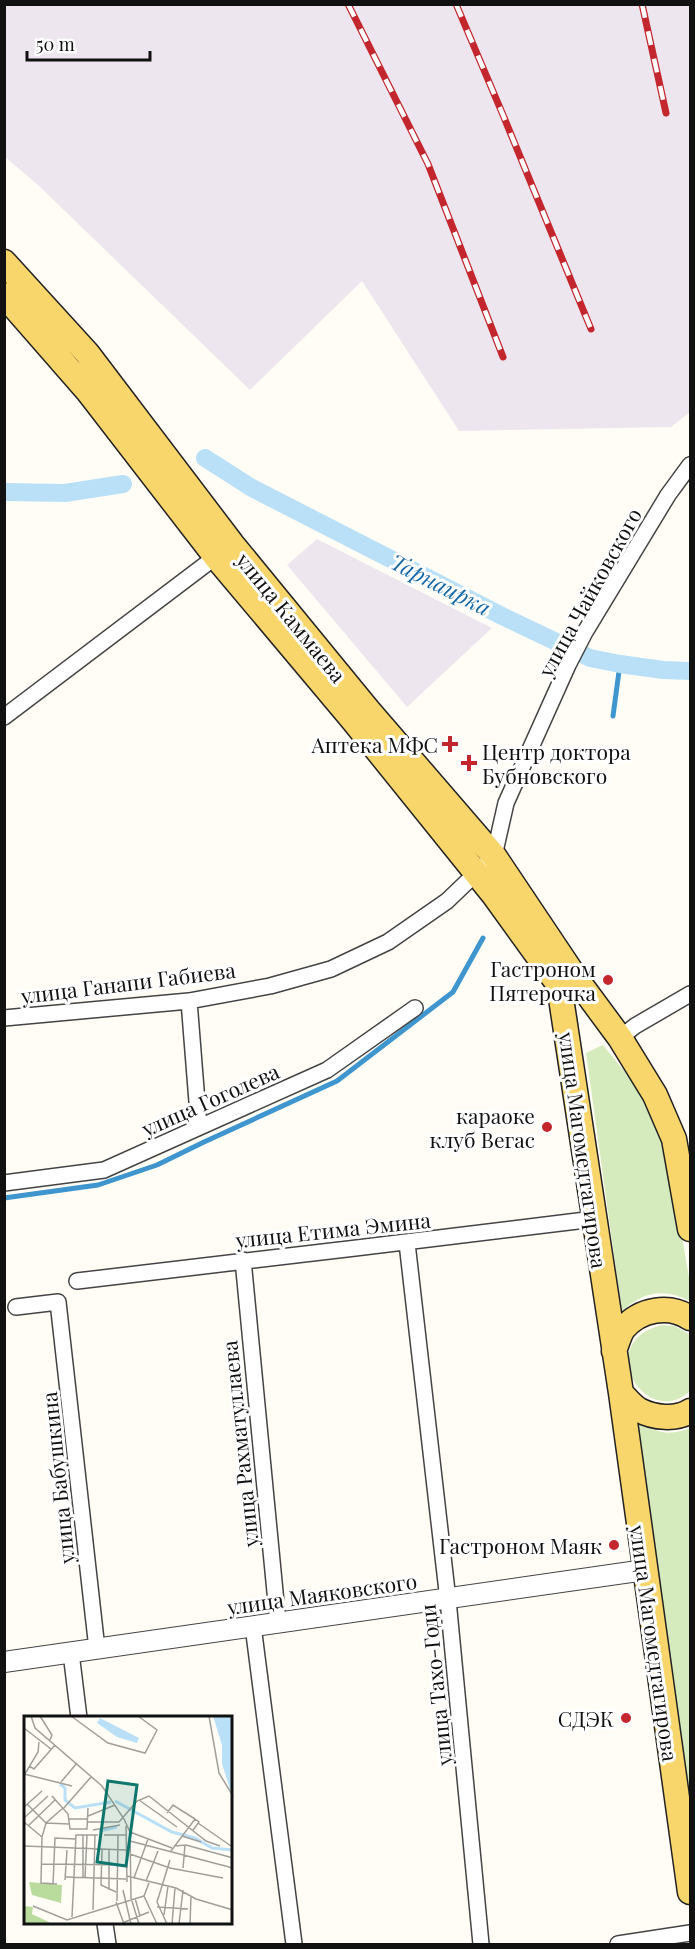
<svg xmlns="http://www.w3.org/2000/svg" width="695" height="1949" viewBox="0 0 695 1949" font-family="'Playfair Display',serif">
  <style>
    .industrial { fill: #eee6ef }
    .green { fill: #d5ebbd }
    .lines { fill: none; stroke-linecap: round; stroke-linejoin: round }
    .stream { stroke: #3f96cf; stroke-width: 5 }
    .canal { stroke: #b9e0f7; stroke-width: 18 }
    .minor-casing { stroke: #444; stroke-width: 18 }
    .tertiary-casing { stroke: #444; stroke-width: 22 }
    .primary-casing { stroke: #222; stroke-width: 27 }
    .minor { stroke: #fff; stroke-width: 15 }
    .tertiary { stroke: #fff; stroke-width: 20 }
    .primary { stroke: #f9d66b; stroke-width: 24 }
    .rail-casing { stroke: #c4262e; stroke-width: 7 }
    .rail { stroke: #fff; stroke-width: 4.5; stroke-dasharray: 14; stroke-linecap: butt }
    .poi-dot { fill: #c4262e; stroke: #fff; stroke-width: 2 }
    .labels { text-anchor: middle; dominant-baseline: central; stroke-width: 6; stroke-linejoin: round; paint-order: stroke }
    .street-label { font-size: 21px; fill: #111; stroke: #fff }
    .poi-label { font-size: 21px; fill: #111; stroke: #fff; text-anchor: end }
    .water-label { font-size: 22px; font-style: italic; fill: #1768a6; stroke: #fff }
    .inset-river { fill: none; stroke: #b9e0f7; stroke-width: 3 }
    .inset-road { fill: none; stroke: #a09f9a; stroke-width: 1.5 }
    .view { fill: #0f766e; fill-opacity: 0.15; stroke: #0f766e; stroke-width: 3 }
    .inset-edge { fill: none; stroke: #111; stroke-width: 3 }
  </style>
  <rect width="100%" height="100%" fill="#fffdf5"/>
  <path class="industrial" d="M4,5h686v407l-19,15 -212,4 -97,-150 -112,109 -212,-205 -33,-28z
    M317,539l175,89 -85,79 -120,-142z"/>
  <path class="green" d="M603,1045l43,53 20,47 24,138v18c-24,-13 -49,-10 -68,11l-36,-259z
    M662,1325l13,1 15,9v56c-43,40 -99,-48 -28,-66z
    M635,1421c21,11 33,16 55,7v372z"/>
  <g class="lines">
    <path class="stream" d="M613,716l7,-52
      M4,1198l94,-13 59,-20 47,-23 133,-61 116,-89 30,-54"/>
    <path class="canal" d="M205,458l47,30 250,128 88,42 30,6 43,6 27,1
      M4,492l61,1 58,-9"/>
    <g class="minor-casing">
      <path id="minor" d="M4,717l218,-165
        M189,1001l10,126
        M4,1018l185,-17 81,-15 61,-17 57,-27 59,-41 47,-45 12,-53 62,-138 17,-33 83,-137 22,-30
        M620,1038l15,-12 55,-32
        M4,1183l100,-13 223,-100 88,-62
        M407,1243l41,357 33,344
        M243,1260l35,363
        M77,1281c172,-21 345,-40 517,-62
        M16,1307l42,-5 39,347
        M253,1626l41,318
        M71,1653l8,65
        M105,1924l3,20
        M618,1944l72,-11"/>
    </g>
    <g class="tertiary-casing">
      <path id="tertiary" d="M4,1662l641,-92"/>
    </g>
    <g class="primary-casing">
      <path id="primary" d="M4,262l83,91 145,191 136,166 126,146 81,121 45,61 35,57 19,44 16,90
        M4,295l83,95 129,167 137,163 141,175 65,90 62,408 69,499
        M614,1351c3,-7 5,-16 9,-22 17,-20 46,-25 67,-11
        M621,1393c5,5 11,13 18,17 15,8 37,10 51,1"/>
    </g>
    <use href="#minor" class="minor"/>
    <use href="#tertiary" class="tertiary"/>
    <use href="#primary" class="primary"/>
    <g class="rail-casing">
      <path id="rail" d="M348,4l80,160 75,193
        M456,4l47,111 88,214
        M642,4l24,109"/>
    </g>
    <use href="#rail" class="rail"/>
  </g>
  <g class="poi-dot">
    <path d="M447 735h6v6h6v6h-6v6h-6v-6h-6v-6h6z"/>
    <path d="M466 754h6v6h6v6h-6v6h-6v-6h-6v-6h6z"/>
    <circle cx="608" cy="980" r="6"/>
    <circle cx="547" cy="1127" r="6"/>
    <circle cx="614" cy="1545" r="6"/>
    <circle cx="626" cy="1718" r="6"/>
  </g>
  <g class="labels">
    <g class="street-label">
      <text transform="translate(589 592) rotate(-61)">улица Чайковского</text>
      <text transform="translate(292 617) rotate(51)">улица Каммаева</text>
      <text transform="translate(128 982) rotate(-7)">улица Ганапи Габиева</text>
      <text transform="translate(210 1099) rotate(-24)">улица Гоголева</text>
      <text transform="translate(584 1150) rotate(82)">улица Магомедтагирова</text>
      <text transform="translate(333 1229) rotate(-6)">улица Етима Эмина</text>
      <text transform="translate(239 1444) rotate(-96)">улица Рахматуллаева</text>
      <text transform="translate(57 1478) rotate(-96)">улица Бабушкина</text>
      <text transform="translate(322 1593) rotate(-8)">улица Маяковского</text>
      <text transform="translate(655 1643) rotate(82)">улица Магомедтагирова</text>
      <text transform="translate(435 1685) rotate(-96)">улица Тахо-Годи</text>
    </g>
    <g class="poi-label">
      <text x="438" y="744">Аптека МФС</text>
      <text x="482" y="751" text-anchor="start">Центр доктора<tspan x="482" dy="24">Бубновского</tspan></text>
      <text x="596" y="968">Гастроном<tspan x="596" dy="24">Пятерочка</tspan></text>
      <text x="535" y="1115">караоке<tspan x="535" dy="24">клуб Вегас</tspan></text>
      <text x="602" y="1545">Гастроном Маяк</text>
      <text x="614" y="1718">СДЭК</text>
    </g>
    <g class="water-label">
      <text transform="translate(441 584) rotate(27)">Тарнаирка</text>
    </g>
  </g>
  <g transform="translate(24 1716)">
    <rect width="208" height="208" fill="#fffdf5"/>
    <path d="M5,166l33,3 -1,18 -29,-8zM0,190l9,1 -1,7 21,10h-29z" fill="#b9dc9c"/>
    <path d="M189,0h19l-1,76 -9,-28v-19zM76,2l39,20 -2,5 -20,-6 -20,-14z" fill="#b9e0f7"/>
    <path class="inset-river" d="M36,68l5,4v12l10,8 36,-6M91,85l57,31 23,6 17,10 21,2M75,115l18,-4"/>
    <path class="inset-road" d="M7,0l4,12 67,58 22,33 6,13 1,66 8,26M16,0l12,19 -2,5M47,0l37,27 37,10 12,-23 -19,-14M185,0l10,57 14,23M0,12l27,21M5,50l5,3 21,-24M0,58l48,12M1,58l13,-22 1,-10M37,66l16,-19M28,80l16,18 2,15h17l1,-21M115,84l38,27M3,88l19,19 23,1M0,91l18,-16M39,93l28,-32M143,97l6,-8 22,14M64,100l27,-11M0,102l24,-22M45,103h19M0,106l18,15 -1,46 16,1M63,106h32l18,-21 12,-5 57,45 14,5M174,107l33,23M5,109l26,-25M102,110l1,56M69,114l27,-5M106,116l42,16M80,119h22M158,120l19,6M18,121l4,-14 17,-15M106,125l103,27M0,130l102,4M150,130l12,-1 47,13M78,134l-1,35 15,7M147,135l24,-32 4,3 -6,8M106,138l40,14 53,10M18,148l84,1M159,152l2,-23M103,160l49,12 20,11 37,11M42,161l60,2M59,162v-43M61,162l2,-43M110,162l14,-39M41,164l2,-30M122,165l12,-30M125,167l-5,13 13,28M29,168l2,-46 20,1M85,174v-40M99,174l8,34M111,182l5,18M93,185l1,-66M92,186l8,22M9,190l34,14 77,-24M133,191l31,2M69,194l2,-75M140,199l4,-29M48,201l4,-82h22M96,208l29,-12M143,208l-10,-22 13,-42M148,208l3,-36M155,208l4,-34M166,208l1,-28"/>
    <path class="view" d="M84,65l29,4 -11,81 -29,-4z"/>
    <rect width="208" height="208" class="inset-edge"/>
  </g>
  <rect width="695" height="1949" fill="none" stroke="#111111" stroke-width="12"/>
  <path d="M27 51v9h123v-9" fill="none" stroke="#111111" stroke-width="3"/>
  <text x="36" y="51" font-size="18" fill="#111111" stroke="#ffffff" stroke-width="4.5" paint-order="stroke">50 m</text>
</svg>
